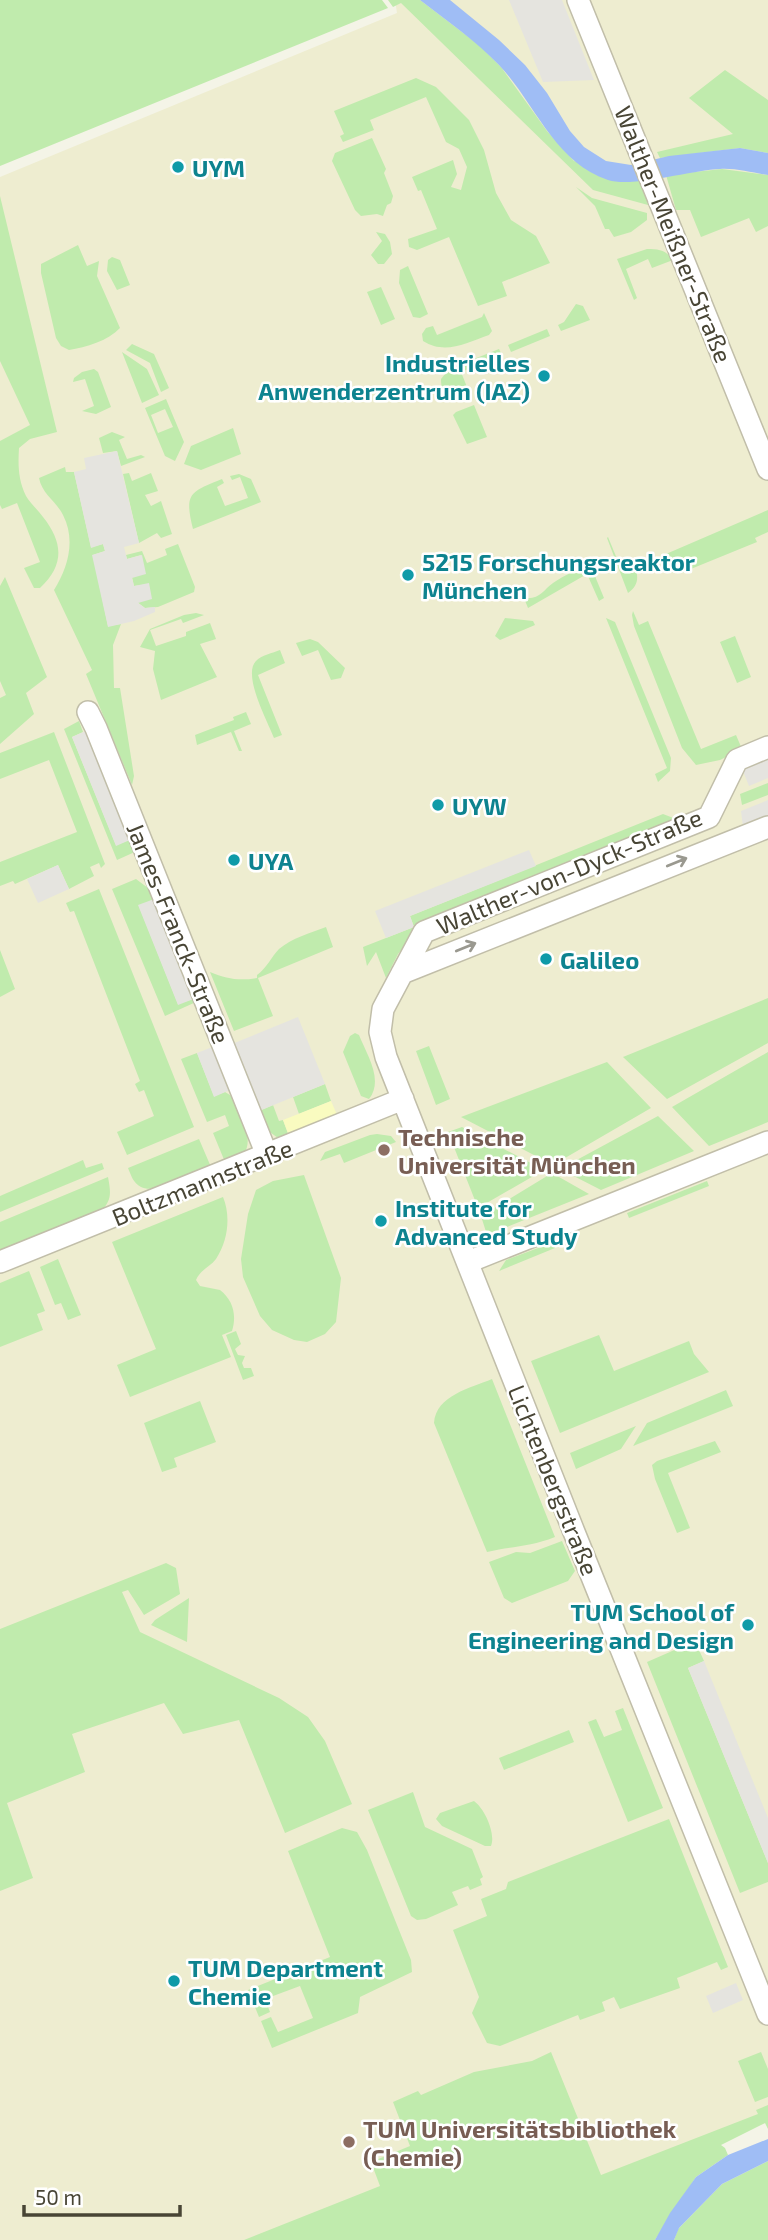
<svg xmlns="http://www.w3.org/2000/svg" width="768" height="2240" viewBox="0 0 768 2240" font-family="'Exo 2',sans-serif">
  <style>
    .education { fill: #eeedd0 }
    .green { fill: #c0ebad; fill-rule: evenodd }
    .sand { fill: #f9fbc0 }
    .parking { fill: #e5e4df }
    .water { fill: #9fbdf5 }
    .lines { fill: none; stroke-linecap: round; stroke-linejoin: round }
    .minor-casing { stroke: #c1bea9; stroke-width: 24 }
    .minor { stroke: #fff; stroke-width: 21 }
    .oneway { stroke: #9a9990 }
    .culture-dot { fill: #0f9aa8; stroke: #fff; stroke-width: 2.5 }
    .education-dot { fill: #8d6e63; stroke: #fff; stroke-width: 2.5 }
    .labels { text-anchor: middle; dominant-baseline: central; stroke-width: 5; stroke-linejoin: round; paint-order: stroke }
    .culture-label { font-size: 24px; font-weight: bold; fill: #0d838f; stroke: #fff; text-anchor: start }
    .street-label { font-size: 24px; fill: #484535; stroke: #fff }
    .education-label { font-size: 24px; font-weight: bold; fill: #785e54; stroke: #fff; text-anchor: start }
  </style>
  <rect width="100%" height="100%" fill="#f4f4e7"/>
  <path class="education" d="M395,0h373v2122l-137,50 -173,68h-458v-2063l397,-164z"/>
  <path class="green" d="M0,0h382l6,8 -388,158z
    M388,0h32l59,45 22,22 46,64 27,30 67,19 6,16 1,9 -55,-15 -192,-187 -8,4z
    M725,70l43,30v53l-28,-5 -80,10 -3,-6 76,-18 -44,-36z
    M416,78l20,9 33,33 15,30 12,43 15,27 25,16 14,27 -48,19 5,14 -29,10 -29,-69 -32,13 -8,-3 -1,-8 29,-10 -16,-39 -3,1 -6,-14 41,-17 4,14 -6,13 10,3 6,-23 -8,-18 -13,-7 -20,-45 -56,23 4,10 -31,12 -3,-6 4,-2 -10,-23z
    M372,138l14,31 -2,4 9,23 -2,7 -4,2 -4,11 -6,-2 -16,2 -6,-6 -23,-49 3,-8z
    M722,169l46,6v51l-12,6 -7,-14 -48,19 -11,-27h-14l-10,-35z
    M576,187l16,11 55,15v7l-16,12 -17,5 -5,-8h-4l-10,-23z
    M0,196l57,236 -27,7 -11,9c-1,16 -1,32 7,48 4,7 12,14 17,21 20,25 22,48 -3,71h-6l-10,-20 16,-6 -23,-59 -15,6 -2,-4v-64l30,-16 -30,-64z
    M376,232l9,2 5,8 2,12 -8,10h-6l-7,-9 11,-14z
    M78,245l9,21 12,-5 -2,15 23,52c-12,13 -34,19 -51,22l-8,-4 -5,-8 -15,-65v-9z
    M647,249c12,0 19,1 26,11l-21,8 -4,-9 -22,10 11,29 -3,2 -17,-41z
    M112,257l8,3 10,25 -13,5 -10,-19 1,-11z
    M408,266l20,48 -8,4 -7,-1 -14,-34 1,-13z
    M381,287l14,32 -14,6 -14,-33z
    M576,304l7,2 7,14 -29,11 -3,-6 6,-3z
    M484,313l8,18 -3,4c-23,8 -44,20 -66,6l-1,-7 4,-6 7,-2 4,9 45,-18z
    M547,329l3,7 -39,16 -3,-7z
    M132,344l22,10 15,34 -8,4 -11,-29 -24,-13z
    M499,349l3,6 -41,17 8,20 -21,9c-5,-6 -7,-14 -7,-22l8,-10z
    M122,352l25,17 12,26 -17,8z
    M94,369l4,3 13,35 -15,7 -14,-3 12,-5 -9,-27 -12,3 1,-4 8,-6z
    M166,399l18,43 -9,19 -10,-5 -20,-48zM165,409l8,18 -15,6 -7,-18z
    M474,405l13,32 -20,7 -14,-29 3,-3z
    M233,428l8,26 -40,16 -17,-6 7,-18z
    M112,432l13,5 -6,3 8,19 14,-4 4,2 -24,9 -4,-15 -14,2 -4,-15z
    M65,467l1,5h8l17,75 12,-3 2,7 -12,4 15,71 13,-2 -8,21 1,43h6l14,88 -2,9 -46,-111 6,-4 -38,-80c14,-22 22,-50 9,-75 -7,-14 -21,-21 -24,-37z
    M129,473l3,8 19,-8 7,18 -13,4 6,11 10,-5 11,33 -11,4 -4,-5 -18,10 -16,-69z
    M239,474l12,5 10,23 -68,27c-9,-36 -3,-37 29,-50l2,4 -7,4 8,19 23,-8 -8,-21 -8,3 -2,-4z
    M768,510v22l-13,6 2,4 -76,31 -12,-1 -7,-6 -3,-9z
    M608,537l12,29 8,-3 3,6 4,-2c4,11 3,19 -7,26l-21,-55z
    M178,544l17,43 -1,5 -36,15 -13,1 -8,-6 12,-18 -15,2 -2,-9 9,-22 -14,4 -1,-4 16,-4 5,12 20,-8 -2,-6z
    M590,564l14,34 -5,3 -12,-27 -59,34 -4,-10c16,2 19,-8 29,-15 11,-8 25,-13 37,-19z
    M5,577l42,100 -21,16 8,21 -34,30v-46l6,-3 -6,-14v-95z
    M633,611l6,14 9,-4 53,128 35,-14 6,14 -22,11 -24,5 -14,-17 -48,-122 -2,-11z
    M196,613l8,2 -21,8 -2,-4 -31,11 6,16 30,-10v-4l24,-9 6,16 -16,5 17,33 -56,23 -8,-31 2,-18 -15,-4 10,-18 34,-14z
    M505,618l28,3 2,4 -35,15 -5,-4z
    M606,618l9,4 56,136 -1,13 -12,11 -3,-8 12,-6z
    M735,636l16,41 -14,6 -17,-41z
    M310,639l8,3 27,26 -4,10 -10,2 -13,-30 -16,6 -6,-13z
    M280,650l5,13 -27,12 24,60 -8,3c-6,-16 -32,-63 -18,-77 5,-6 17,-8 24,-11z
    M246,712l5,12 -17,7 8,20h-3l-8,-19 -34,13 -2,-10 39,-15 -1,-3z
    M79,721l4,11 -11,5 44,108 16,-6 5,12 -20,9 -53,-131z
    M54,732l51,132 -4,4 -2,-5 -9,4 4,9 -25,13 -11,-24 -43,19 -2,-3 -13,5v-24l77,-30 -28,-72 -49,19v-26z
    M768,783v12l-26,10 -2,-11z
    M663,814l13,5 -260,113 -18,22 -12,24 -10,-26 -9,14 -4,-19 51,-20 -4,-11z
    M136,879l12,9 5,12 -14,6 39,98 18,-6v4l-31,14 -53,-127z
    M99,889l95,238 -67,28 -10,-23 37,-16 -10,-26 -5,2 -4,-8 5,-3 -66,-170 -4,1 -4,-9z
    M326,927l7,20 -75,31 15,38 -39,15 -24,-59c17,7 29,9 47,6v-3c10,-7 14,-18 22,-26 13,-11 31,-16 47,-22z
    M0,950l15,39 -15,8z
    M768,998v45l-101,56 -44,-42z
    M355,1033l4,2c8,20 25,45 10,64l-8,-3 -18,-44 7,-16z
    M429,1046l21,53 -14,6 -20,-54z
    M768,1052v70l-59,24 -37,-39z
    M197,1053l17,43 11,-4 5,3c9,14 25,43 14,59l-19,8 -12,-29 16,-7 -4,-11 -18,7 -26,-63z
    M607,1062l44,46 -98,57 -92,-48z
    M325,1084l6,17 -32,13 -6,-17z
    M273,1105l6,16 4,-1 6,16 -11,2 -11,-8 -8,-19z
    M658,1116l36,35 -93,39 -41,-21z
    M462,1127l82,43 -66,38 -30,-76z
    M377,1134l14,2 5,6 -52,21 -4,-9 -20,7 5,-9 45,-17z
    M199,1139l12,28c-16,6 -54,28 -70,20 -8,-4 -10,-12 -13,-19z
    M83,1160l3,8 16,-5 2,6 -104,43v-16z
    M552,1173l37,21 -102,41 -6,-19z
    M304,1175l37,103 -5,44 -11,12 -18,8 -13,-2 -22,-10 -12,-14 -17,-39 -2,-18 7,-45 8,-24 17,-9z
    M108,1177c3,16 4,24 -8,35l-100,39v-29z
    M707,1181l2,5 -80,32 -2,-5z
    M223,1197c8,19 5,44 -7,62 -6,8 -16,11 -20,21l4,6 20,4c13,10 17,25 12,41l-10,4 9,22 -101,40 -13,-32 39,-16 -44,-107z
    M554,1242l1,6 -56,23 7,-11z
    M58,1259l23,56 -13,5 -7,-17 -6,2 -15,-38z
    M29,1271l16,40 -8,3 6,16 -43,17v-64z
    M236,1331l5,13 -6,5 3,6 7,1 -3,7 2,5h7l3,8 -11,4 -17,-45z
    M599,1335l15,36 75,-30 5,13 15,18 -149,61 -29,-72z
    M492,1379l63,158c-25,10 -42,9 -68,15l-53,-129c2,-28 37,-35 58,-44z
    M726,1390l7,16 -100,40 14,-23z
    M200,1401l16,41 -42,16 3,9 -15,5 -18,-49z
    M636,1426l-15,23 -45,20 -6,-16z
    M715,1441l6,11 -53,21 22,55 -13,5 -22,-54 -3,-14 5,-4z
    M562,1541l13,30 -7,10 -56,22 -8,-5 -15,-36 27,-10 14,1z
    M166,1563l10,5 4,26 -36,21 -16,-25 -6,2 18,40 139,66 29,19 17,24 27,63 -67,29 -46,-113 -56,14 -19,-31 -92,31 13,38 -78,31 26,75 -33,13v-262z
    M189,1598l-2,44 -36,-17 4,-5z
    M695,1641l9,20 -16,7 80,195v19l-28,11 -93,-231z
    M623,1708l40,100 -35,14 -40,-100 8,-3 8,18 18,-7 -7,-19z
    M569,1730l5,12 -70,28 -5,-12z
    M413,1792l12,35 47,22 11,28 -3,2 2,6 -12,5 -2,-4 -16,6 6,13 -32,14 -9,1 -6,-4 -43,-106z
    M474,1801c11,8 22,33 17,45h-6l-43,-20 -6,-7 4,-6z
    M669,1819l59,148 -7,3 -4,-8 -40,16 3,10 -60,21 -6,-12 -12,5 3,9 -25,9 -2,-5 -78,31 -13,-3 -15,-30 7,-16 -26,-67 34,-14 -6,-17 25,-10 2,-7z
    M342,1828l15,4 10,18 44,110 1,12 -52,25 -2,16 -86,35 -11,-27 10,-4 7,15 35,-14 -13,-32 -35,13 5,13 -11,5 -11,-27 82,-33 -42,-106z
    M551,2052l50,123 157,-61 -2,-4 12,-5v24l-3,-6 -44,22 4,3 3,7 -32,22 -41,63h-411l136,-54 -9,-24 39,-16 -17,-44 25,-11 3,4 53,-23 58,-11z
    M761,2052l7,17v28l-13,5 -17,-41z
    M768,2161v79h-94l4,-11 44,-45z"/>
  <path class="sand" d="M331,1101l7,16 -49,19 -6,-16z"/>
  <path class="parking" d="M509,0h53l32,80 -51,2z
    M117,451l22,92 -15,4 3,12 15,-4 4,19 -14,4 2,8 15,-3 3,16 -14,4 7,5 10,-1v5l-21,9 -26,6 -16,-72 13,-4 -2,-7 -12,4 -17,-76 12,-3 -2,-11z
    M88,730l44,109 -16,7 -44,-109z
    M768,755v23l-19,8 -8,-20z
    M768,800v18l-25,9 -2,-16z
    M529,850l7,16 -126,50 4,11 -28,11 -11,-27z
    M58,865l11,24 -31,14 -11,-24z
    M157,898l39,100 -18,7 -40,-100z
    M298,1017l27,67 -66,27 -27,-67z
    M215,1046l17,43 -18,8 -17,-44z
    M704,1661l64,157v45l-80,-195z
    M736,1983l7,17 -30,13 -7,-17z"/>
  <path class="water" d="M420,0h30l49,40 26,25 22,28 23,38 14,16 22,14 25,4 38,-9 71,-8 28,5v22c-15,-2 -32,-7 -48,-6 -29,1 -87,19 -112,11 -54,-18 -73,-77 -109,-115 -24,-25 -52,-44 -79,-65z
    M768,2139v22l-46,23 -43,44 -5,12h-19l15,-27 26,-36 32,-22z"/>
  <g class="lines">
    <g class="minor-casing">
      <path id="minor" d="M578,0l190,469
        M88,712l8,16 171,427
        M768,747l-31,13 -28,57 -285,115 -41,77 -3,23 6,25 188,475 194,482
        M402,973l366,-146
        M0,1262l403,-163
        M468,1262l300,-120"/>
    </g>
    <use href="#minor" class="minor"/>
  </g>
  <defs><path id="oneway-shaft" d="M-6 0H5M1.5-3L5.5 0L1.5 3" fill="none" stroke-width="1.6" stroke-linecap="round" stroke-linejoin="round" transform="scale(1.75)"/></defs>
  <g class="oneway">
    <use href="#oneway-shaft" transform="translate(677 862) rotate(-22)"/>
    <use href="#oneway-shaft" transform="translate(466 947) rotate(-22)"/>
  </g>
  <g class="culture-dot">
    <circle cx="178" cy="167" r="7"/>
    <circle cx="544" cy="376" r="7"/>
    <circle cx="408" cy="575" r="7"/>
    <circle cx="438" cy="805" r="7"/>
    <circle cx="234" cy="860" r="7"/>
    <circle cx="546" cy="959" r="7"/>
    <circle cx="381" cy="1221" r="7"/>
    <circle cx="748" cy="1625" r="7"/>
    <circle cx="174" cy="1981" r="7"/>
  </g>
  <g class="education-dot">
    <circle cx="384" cy="1150" r="7"/>
    <circle cx="349" cy="2142" r="7"/>
  </g>
  <g class="labels">
    <g class="culture-label">
      <text x="192" y="167">UYM</text>
      <text x="530" y="362" text-anchor="end">Industrielles<tspan x="530" dy="28">Anwenderzentrum (IAZ)</tspan></text>
      <text x="422" y="561">5215 Forschungsreaktor<tspan x="422" dy="28">München</tspan></text>
      <text x="452" y="805">UYW</text>
      <text x="248" y="860">UYA</text>
      <text x="560" y="959">Galileo</text>
      <text x="395" y="1207">Institute for<tspan x="395" dy="28">Advanced Study</tspan></text>
      <text x="734" y="1611" text-anchor="end">TUM School of<tspan x="734" dy="28">Engineering and Design</tspan></text>
      <text x="188" y="1967">TUM Department<tspan x="188" dy="28">Chemie</tspan></text>
    </g>
    <g class="street-label">
      <text transform="translate(674 234) rotate(68)">Walther-Meißner-Straße</text>
      <text transform="translate(569 871) rotate(-23)">Walther-von-Dyck-Straße</text>
      <text transform="translate(179 933) rotate(68)">James-Franck-Straße</text>
      <text transform="translate(202 1182) rotate(-22)">Boltzmannstraße</text>
      <text transform="translate(554 1480) rotate(68)">Lichtenbergstraße</text>
    </g>
    <g class="education-label">
      <text x="398" y="1136">Technische<tspan x="398" dy="28">Universität München</tspan></text>
      <text x="363" y="2128">TUM Universitätsbibliothek<tspan x="363" dy="28">(Chemie)</tspan></text>
    </g>
  </g>
  <path d="M24 2205v10h156v-10" fill="none" stroke="#484535" stroke-width="3.5"/>
  <text x="35" y="2205" font-size="21" fill="#484535" stroke="#ffffff" stroke-width="5" paint-order="stroke">50 m</text>
</svg>
